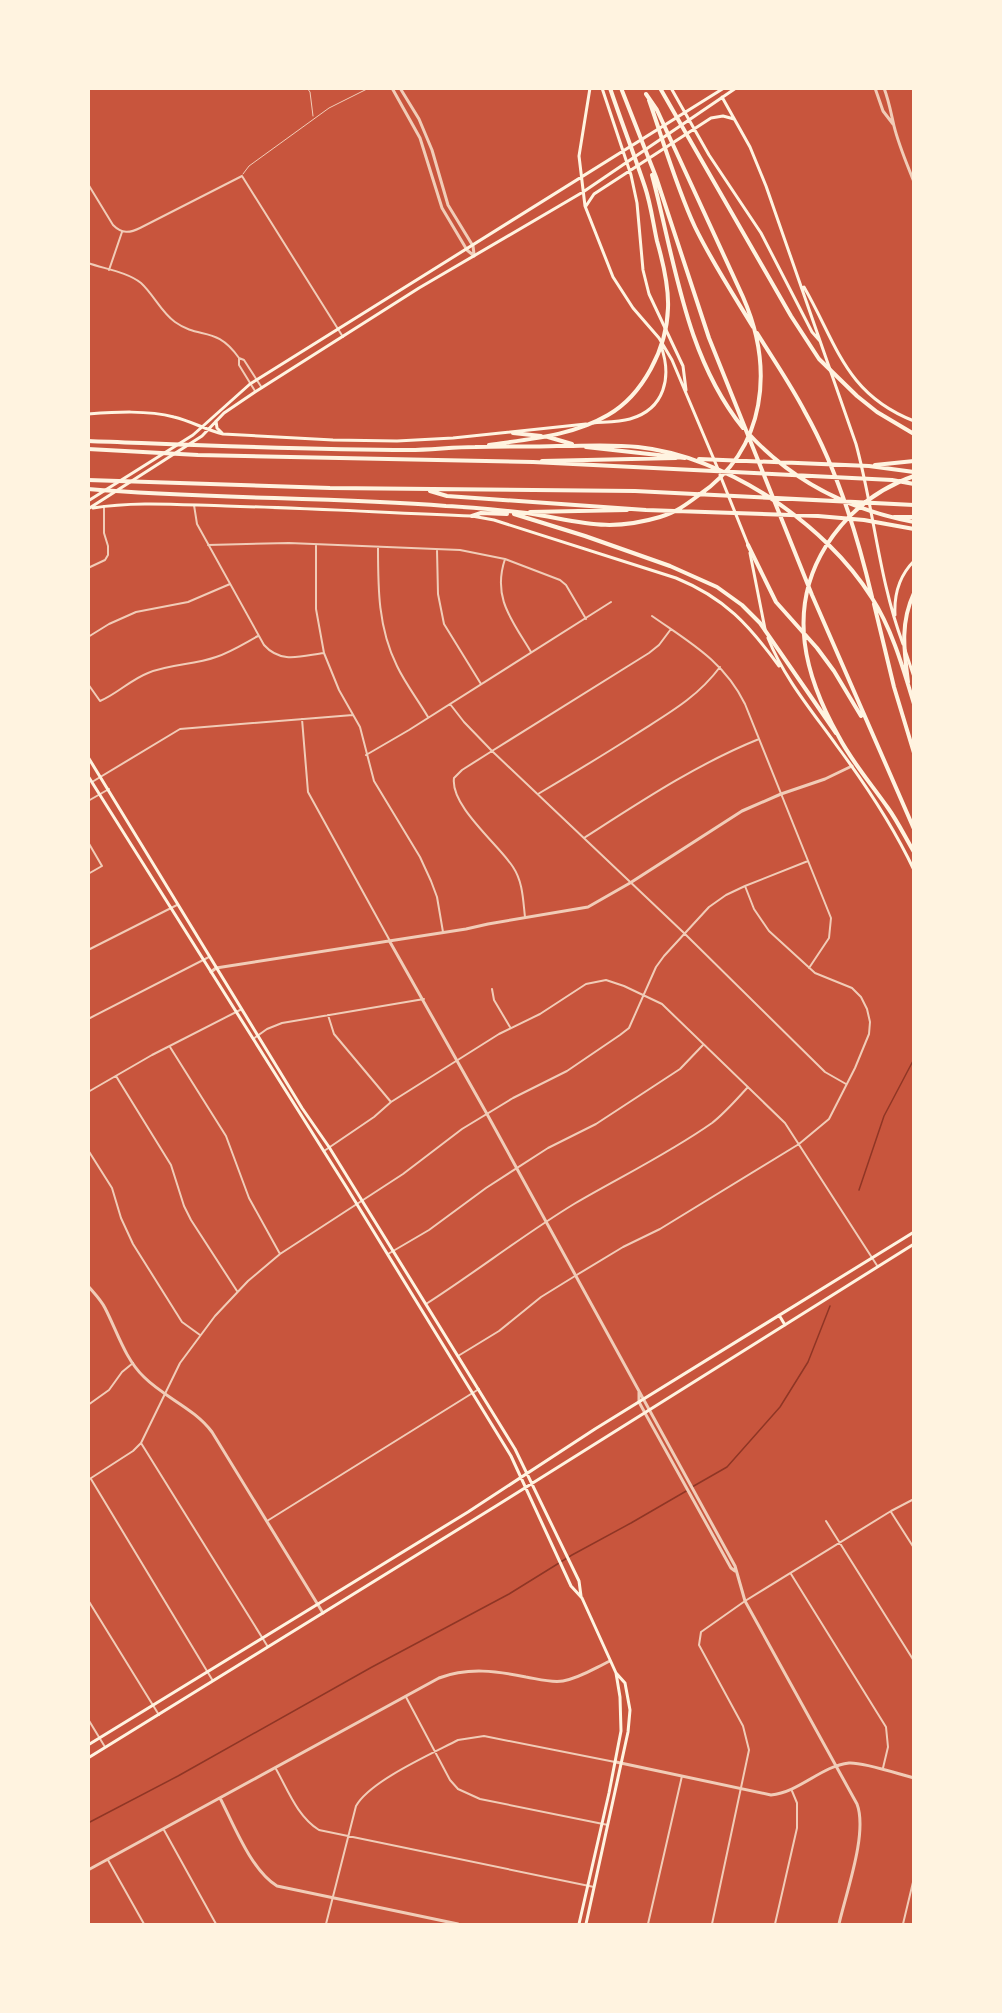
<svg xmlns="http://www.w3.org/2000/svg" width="1002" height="2013" viewBox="0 0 1002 2013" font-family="Lato,sans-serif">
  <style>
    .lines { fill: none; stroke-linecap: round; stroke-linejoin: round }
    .stream { stroke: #8f3625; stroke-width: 1.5 }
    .service { stroke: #f1ccb7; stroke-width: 1 }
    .minor { stroke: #f1ccb7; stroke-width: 2 }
    .tertiary { stroke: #f1ccb7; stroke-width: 3 }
    .secondary { stroke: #fff3e0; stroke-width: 3 }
    .motorway { stroke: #fff3e0; stroke-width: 4 }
  </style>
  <rect width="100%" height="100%" fill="#c8553d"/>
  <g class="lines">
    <path class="stream" d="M859,1190l25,-74 30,-57
      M692,1487l35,-20 53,-60 28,-45 22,-56
      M88,1823l90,-47 194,-109 137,-73 63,-39 59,-32 57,-33"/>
    <path class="service" d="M307,88l3,4 3,24
      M243,174l6,-8 80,-58 40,-20"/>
    <path class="minor" d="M88,184l25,41c9,9 17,8 27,3l102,-52 101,161
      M88,263c17,6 39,9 53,20 13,12 20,29 34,39 25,18 41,3 64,36v7l16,26
      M109,270l13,-38
      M239,358l5,2 18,28
      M194,505l3,19 67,121c17,19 37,11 60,8
      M208,545l81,-2 171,7 45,9 55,21 6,5 20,34
      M316,545v64l8,44 15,37 21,37 14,54 46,76 11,24 6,16 6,35
      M378,547c0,41 0,81 19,119 8,17 21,34 31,51
      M437,550l1,44 6,30 37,60
      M505,559c-13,39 7,61 26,93
      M88,568l17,-8 3,-5v-9l-4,-13v-27
      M652,616c37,26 72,45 93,88l86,214 -2,20 -20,30
      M88,637l21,-13 27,-12 52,-10 42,-18
      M88,684l12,17c17,-7 30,-21 48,-28 22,-9 46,-8 68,-16 15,-5 29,-14 42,-21
      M450,704l14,18 28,29 192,182 141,139 21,12
      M302,719l6,73 82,149
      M366,755l43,-25 202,-128
      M92,782l88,-53 173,-14
      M538,794c32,-19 64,-38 95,-58 34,-22 63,-37 87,-69
      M88,801l21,-12
      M584,838c56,-36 113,-74 175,-99
      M88,842l14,24 -14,8
      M525,917c-2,-17 -2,-35 -12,-50 -14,-22 -63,-61 -59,-89l8,-8 30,-19 157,-98 10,-8 12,-16
      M88,950l89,-45
      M492,989l2,11 16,27
      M328,1015l6,19 57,68
      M88,1019l121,-62
      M253,1039l14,-10 15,-6 142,-24
      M170,1047l56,89 23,62 31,56
      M116,1076l55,89 13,41 7,14 46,71
      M88,1092l64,-37 90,-46
      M88,1150l24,38 9,30 12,26 49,78 18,13
      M324,1151l50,-34 17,-15 108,-68 41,-20 46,-30 20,-4 18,6 38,18 123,119 93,144
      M388,1254l41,-24 57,-42 62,-40 48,-24 84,-55 23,-24
      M426,1304c50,-32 97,-69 148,-100 46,-27 94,-50 138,-81 13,-10 24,-23 36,-36
      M458,1356l41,-25 42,-34 34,-21 48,-29 37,-18 139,-85 30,-25 26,-51 14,-34 1,-12 -3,-13 -6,-12 -9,-9 -37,-15 -46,-42 -15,-22 -9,-23
      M88,1405l21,-15 13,-18 11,-9
      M141,1443l127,204
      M91,1479l122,202
      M88,1480l45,-29 8,-8 39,-80 35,-47 33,-35 32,-27 123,-80 59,-45 51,-31 54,-27 53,-36 9,-7 27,-61 8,-11 45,-49 17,-12 19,-9 63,-25
      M891,1512l23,36
      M267,1521l212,-132
      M826,1521l88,140
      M791,1574l95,153 2,20 -5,21
      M88,1600l71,115
      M406,1697l44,83 8,9 22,10 128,26
      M88,1719l17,28
      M276,1769c12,21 21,47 43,61l275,57
      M164,1830l52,94
      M108,1860l36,64
      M326,1924l30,-118c14,-25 75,-52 102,-66l26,-4 131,26
      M648,1924l34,-148
      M712,1924l37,-174 -6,-24 -44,-81 2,-13 44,-31 146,-90 23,-12
      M775,1924l22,-96v-25l-5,-12
      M903,1924l11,-46"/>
    <path class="tertiary" d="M392,88l28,50 22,70 25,42 7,6
      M400,88l19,31 13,31 16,55 25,41 1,8
      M875,88l8,23 10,13
      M884,88c5,13 7,25 10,38 5,20 13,38 20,56
      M390,942l97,172 248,452 10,35 112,203c11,29 -11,89 -18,120
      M211,972l5,-4 250,-39 22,-5 100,-17 42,-24 112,-72 39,-17 44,-15 27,-13
      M88,1286c6,7 13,14 17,22 12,23 20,51 39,69 21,21 50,31 68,55l111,181
      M639,1392v10l6,11 86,155 4,3
      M616,1762l155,33c29,-3 50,-29 78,-32 15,-1 49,11 65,15
      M220,1798c14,27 31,72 57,88l181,38
      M88,1870l351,-192c29,-11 58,-7 87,-1 12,2 25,6 37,4 17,-3 32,-13 47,-20"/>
    <path class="secondary" d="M590,88l-11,68 6,50 28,71 20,31 26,30 13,22 46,109
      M602,88l29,87 6,28 6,67 6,24 34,72 3,24
      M671,88l38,67 52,78 51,99 8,9
      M722,97l28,50 16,39 90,258c18,66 23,136 47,200
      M586,206l8,-12 117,-76 12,-2 11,3
      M804,287c33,57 41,107 110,134
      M88,414c28,-2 59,-4 86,3 17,4 32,13 49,17l110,6 64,1 56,-3 133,-14
      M216,421l1,7 5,5
      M593,423c12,-1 26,-1 37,-4 35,-10 42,-42 31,-73
      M720,475l29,72
      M88,501l105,-66 57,-51 474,-296
      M93,508c43,-7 89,-3 133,-2 82,2 164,7 246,10l22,4 182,58c49,20 73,47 103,88
      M88,509l114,-73 22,-23 31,-21 164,-104 164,-96 153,-104
      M750,553l15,76
      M895,615c-1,-20 4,-39 19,-54
      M768,638c16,40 44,73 69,108 29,39 56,80 77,124
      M905,650l9,27
      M88,757l214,351 27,39 186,302 64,132 2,15
      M88,776l259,412 164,268 60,130 11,12 34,75 9,10 5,27 -2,22 -42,192
      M779,1315l6,10
      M88,1745l380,-233 127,-83 319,-197
      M88,1758l408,-252 418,-262
      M579,1924l30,-131 12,-62 -1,-34 -4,-24"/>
    <path class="motorway" d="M621,88l35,89 53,161 103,257 102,234
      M660,88l131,228 28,43 38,37 20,16 37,22
      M649,100c15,43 27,86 46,127 17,35 38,67 58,100
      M652,175c23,86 33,181 91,253
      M757,333c16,26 34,52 48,79 32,57 52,121 67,185
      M513,433l28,3
      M748,433c44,48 102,77 166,89
      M548,437l24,7
      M88,441c107,4 214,9 321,9 22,0 44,-3 66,-3 27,-1 54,0 82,-1 27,0 54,-2 81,1 87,9 187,76 234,151 20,31 31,70 42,106
      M489,445c40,-6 83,-9 119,-30 35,-20 59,-67 60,-107 1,-22 -5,-46 -11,-67 -4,-18 -6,-36 -12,-54 -11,-33 -24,-66 -35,-99
      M586,447l99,11
      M88,449l110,6 335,7 359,18 22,4
      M699,459l170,7 45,6
      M542,461l134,-3
      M875,465l39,-4
      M914,476c-37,13 -67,37 -88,70 -40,64 -21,131 13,191 13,25 33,48 49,71 10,14 17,29 26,44
      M88,480l242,8 305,3 279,14
      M88,489c119,10 239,8 358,17 26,1 54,4 81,7 52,8 79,20 133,4 15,-4 27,-13 39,-22 68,-47 75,-127 44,-198l-86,-187 -11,-16
      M430,491l17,5 199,14 172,6 46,4 50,9
      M530,512l97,-2
      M514,514l71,22 85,30 47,21 25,18 18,18 76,110
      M472,516l9,-3 26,1
      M894,517h20
      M748,545l28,57 41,46 17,23 27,45
      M874,604l20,83 20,66
      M908,682c-4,-32 -8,-59 6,-89"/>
  </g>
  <rect width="1002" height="2013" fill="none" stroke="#fff3e0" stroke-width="180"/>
</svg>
